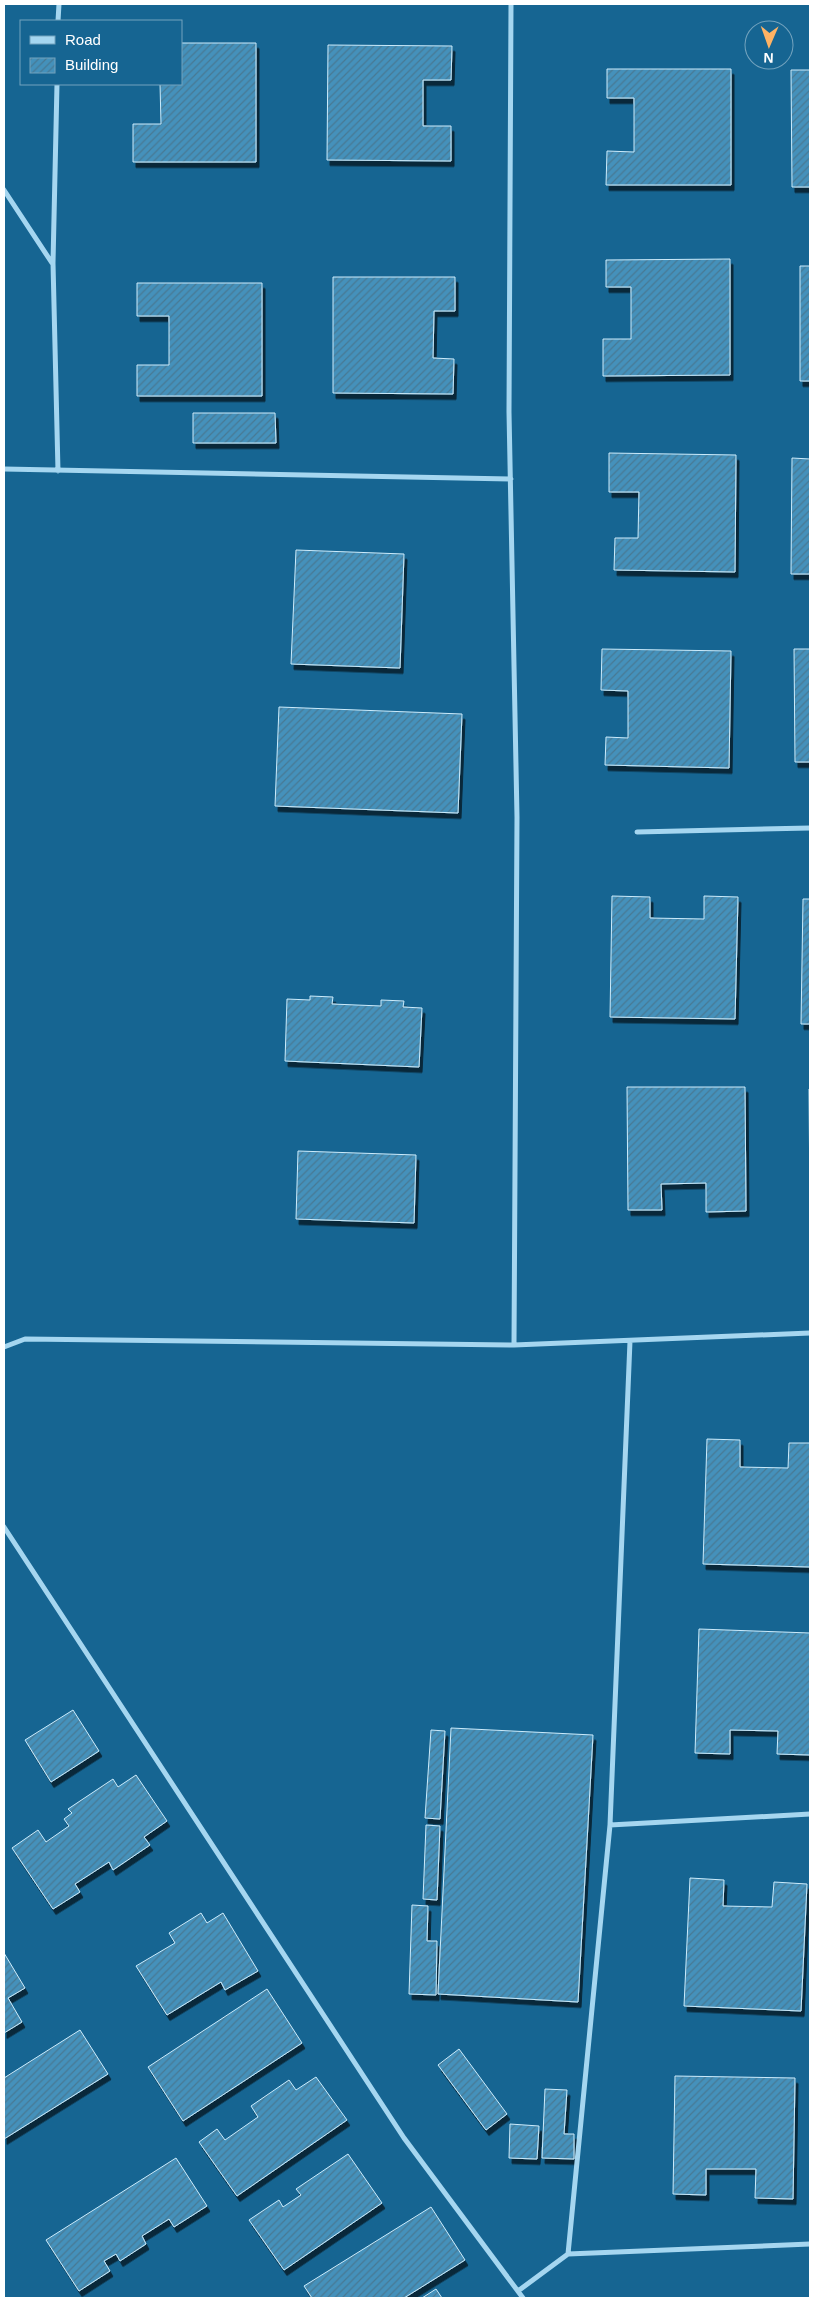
<svg xmlns="http://www.w3.org/2000/svg" width="814" height="2302" viewBox="0 0 814 2302" font-family="Helvetica,sans-serif">
  <style>
    .building { fill: url(#building-hatch); stroke: #ccebfb; filter: url(#shadow) }
    .lines { fill: none; stroke-linecap: round; stroke-linejoin: round }
    .minor { stroke: #a5d6f0; stroke-width: 5 }
  </style>
  <defs>
    <pattern id="building-hatch" width="6" height="6" patternUnits="userSpaceOnUse" patternTransform="scale(1.25)"><rect width="6" height="6" fill="#4491bb"/><path d="M-1 1l2-2M0 6l6-6M5 7l2-2" fill="none" stroke="#477994"/></pattern>
    <filter id="shadow"><feDropShadow dx="3" dy="5.5" stdDeviation="0" flood-color="#0009"/></filter>
  </defs>
  <rect width="100%" height="100%" fill="#166592"/>
  <path class="building" d="M181,43h75v119h-123v-38h28l-1,-40h21z
    M328,45l124,1 -1,34h-28v46h28v35l-124,-1z
    M607,69h124v116h-125l1,-34 27,1v-54h-27z
    M791,70h19v117h-18z
    M730,259v116l-127,1v-37h28v-52h-25v-27z
    M800,266h10v115h-10z
    M333,277h122v34h-21l-1,47 21,1 -1,35 -120,-1z
    M137,283h125v113h-125v-31h32v-49h-32z
    M193,413h82l1,30h-83z
    M609,453l127,2 -1,117 -121,-2 1,-32h23l1,-46h-30z
    M792,458l18,1v115h-19z
    M296,550l108,4 -4,114 -109,-4z
    M602,649l129,2 -2,117 -124,-3 1,-28 22,1v-47l-27,-1z
    M794,649h16v113h-15z
    M279,707l183,7 -4,99 -183,-7z
    M612,896l38,1v21l54,1v-23l34,1 -3,122 -125,-2z
    M803,899h7v125h-9z
    M310,996l23,1 -1,7 49,2v-6l23,1 -1,6 19,1 -3,59 -134,-6 2,-62 23,1z
    M627,1087h118l1,124 -40,1v-29l-45,1 1,26h-34z
    M809,1089h1v119z
    M298,1151l118,4 -2,68 -118,-4z
    M707,1439l33,1v27l48,1 1,-25h21v124l-107,-3z
    M699,1629l111,4v122l-33,-1 1,-23 -48,-1v24l-35,-1z
    M73,1710l26,41 -48,31 -26,-42z
    M451,1728l142,7 -15,267 -140,-8z
    M431,1730l14,1 -5,88 -15,-1z
    M136,1775l31,46 -23,16 6,8 -37,25 -4,-8 -34,22 5,8 -27,17 -41,-61 26,-18 8,12 23,-16 -5,-7 8,-6 -4,-4 45,-30 5,8z
    M426,1825l14,1 -3,74 -14,-1z
    M690,1878l34,2 -1,26 49,1 2,-25 33,2 -6,127 -117,-5z
    M412,1905l16,1 -1,35h10l-1,54 -27,-1z
    M201,1913l6,10 16,-10 35,58 -33,19 -4,-8 -54,33 -31,-49 39,-23 -6,-10z
    M4,1953l21,35 -17,10 14,24 -18,11z
    M267,1989l35,54 -119,78 -35,-54z
    M80,2030l28,44 -104,65v-61z
    M459,2049l48,65 -21,16 -48,-65z
    M675,2076l120,2 -2,121 -38,-1 1,-29h-50v26l-33,-1z
    M316,2077l31,43 -110,76 -38,-54 18,-13 8,11 33,-23 -7,-11 38,-26 7,10z
    M545,2089l22,1 -3,44h10v25l-32,-1z
    M510,2124l29,2 -2,33 -28,-1z
    M348,2154l34,49 -98,67 -35,-50 30,-20 4,7 18,-12 -5,-6z
    M176,2158l31,48 -33,21 -5,-8 -27,17 4,8 -26,17 -4,-7 -12,7 6,10 -31,20 -33,-51z
    M431,2207l34,53 -61,38h-92l-8,-12z
    M436,2289l6,9h-20z"/>
  <g class="lines">
    <path class="minor" d="M511,4l-2,408 8,405 -3,528
      M58,21l1,-17
      M57,84l-4,179 5,208
      M4,190l48,73
      M4,469l507,10
      M637,832l173,-4
      M4,1347l21,-8 489,6 296,-12
      M4,1527l400,611 119,160
      M610,1825l200,-11
      M568,2254l42,-429 20,-484
      M518,2291l50,-37 242,-10"/>
  </g>
  <rect width="814" height="2302" fill="none" stroke="#ffffff" stroke-width="10"/>
  <rect x="20" y="20" width="162" height="65" fill="#166592" stroke="#73a3be"/>
  <rect x="30" y="36" width="25" height="8" fill="#a5d6f0" stroke="#73a3be"/>
  <text x="65" y="45" font-size="15" fill="#ffffff">Road</text>
  <rect x="30" y="58" width="25" height="15" fill="url(#building-hatch)" stroke="#73a3be"/>
  <text x="65" y="70" font-size="15" fill="#ffffff">Building</text>
  <g transform="translate(769 45) rotate(182)"><circle r="24" fill="#166592" stroke="#73a3be"/>
  <path d="M0-4L9 19L0 12L-9 19Z" fill="#ffb364"/>
  <text y="-8" font-size="14" font-weight="bold" text-anchor="middle" fill="#ffffff">N</text>
  </g>
</svg>
